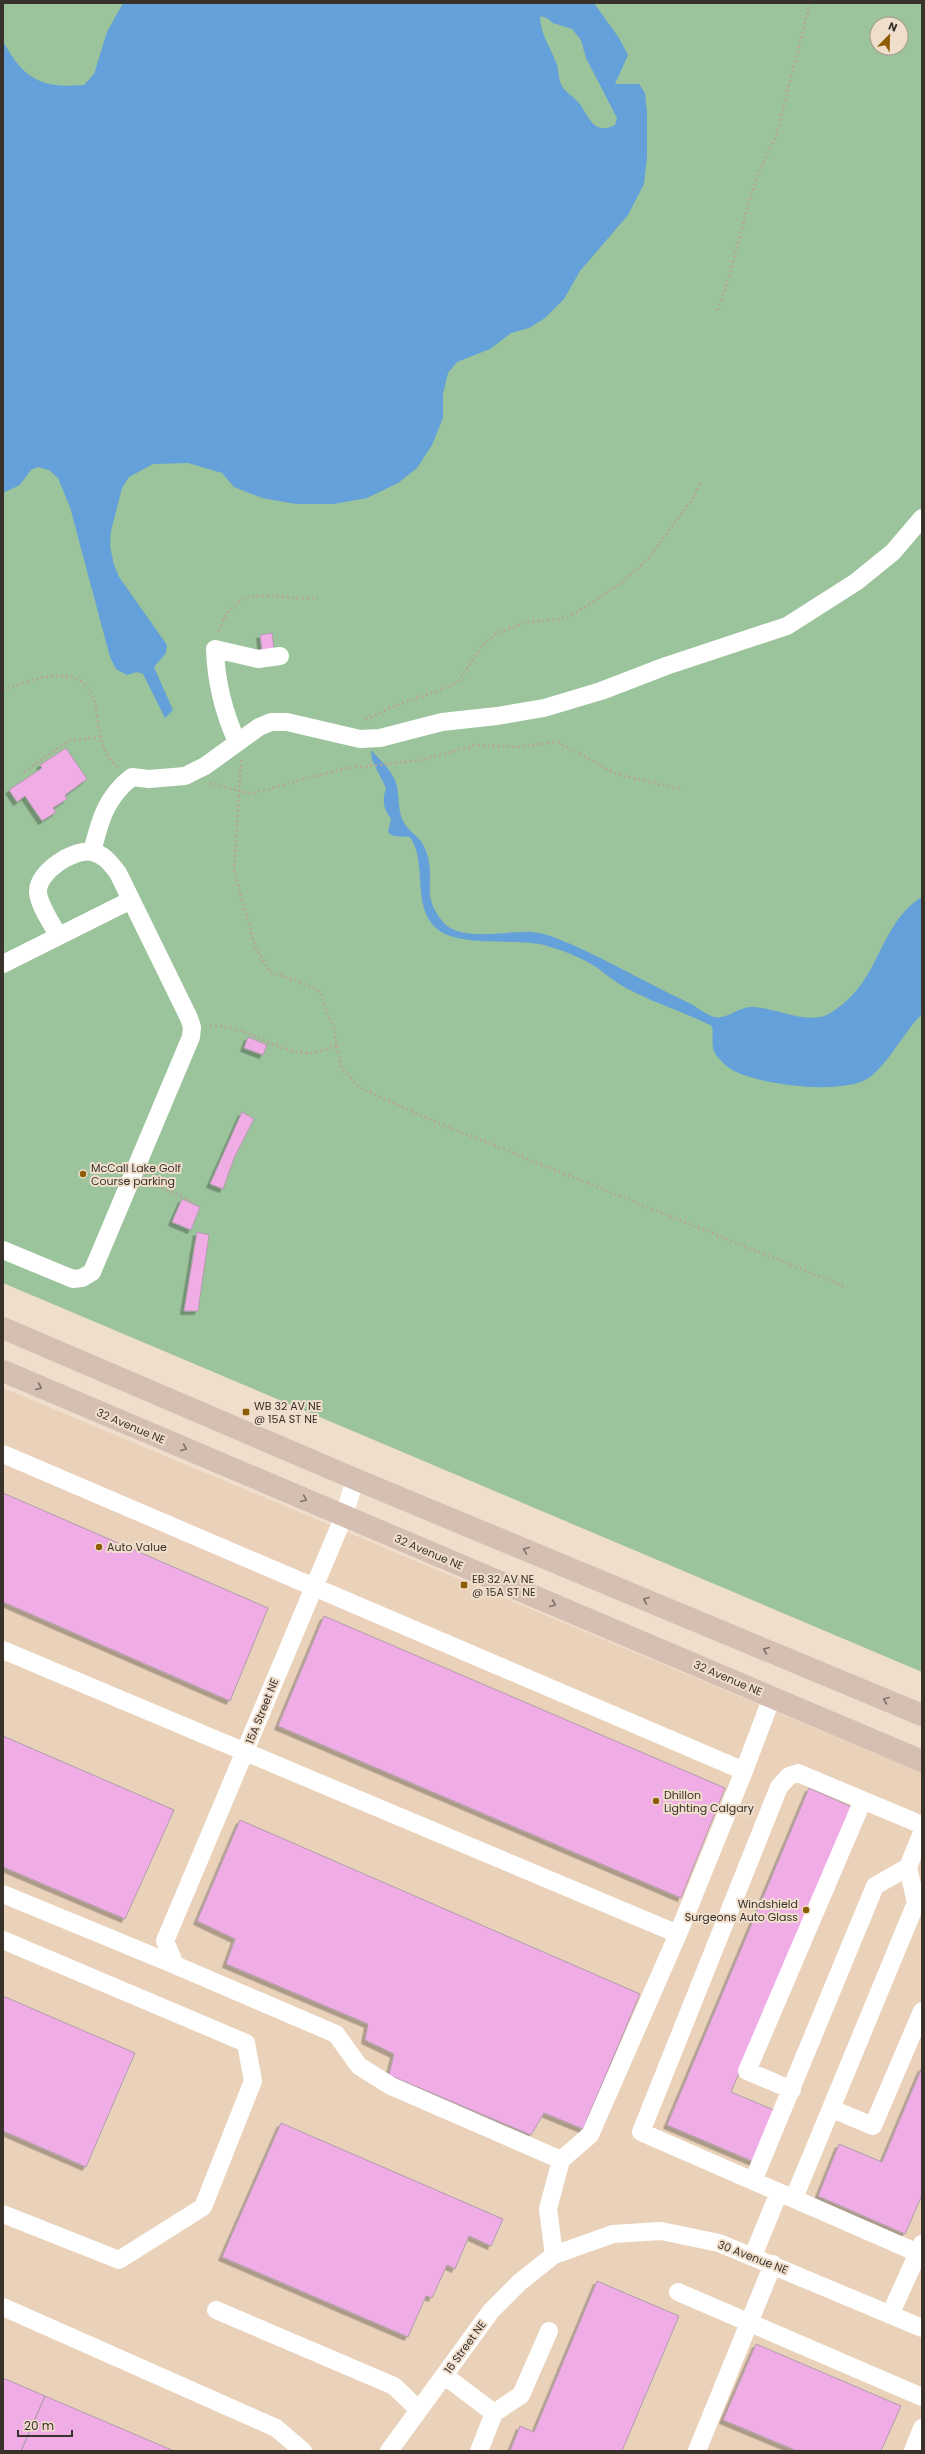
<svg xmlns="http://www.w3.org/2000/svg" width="925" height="2454" viewBox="0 0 925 2454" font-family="Poppins,sans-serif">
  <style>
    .built { fill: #ead2ba }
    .green { fill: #9bc39c; fill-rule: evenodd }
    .water { fill: #64a0da; fill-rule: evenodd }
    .building { fill: #f0ade5; stroke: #b09cac; filter: url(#shadow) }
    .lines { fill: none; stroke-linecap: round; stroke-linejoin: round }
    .path { stroke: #b4a597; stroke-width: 2.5; stroke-dasharray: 2 3; stroke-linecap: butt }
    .minor { stroke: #fff; stroke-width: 18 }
    .major { stroke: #d5bfb2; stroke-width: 22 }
    .oneway { stroke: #7f7168 }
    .poi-dot { fill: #8d5d06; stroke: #f0decc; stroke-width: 1.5 }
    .labels { text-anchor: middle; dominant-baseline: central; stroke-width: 4; stroke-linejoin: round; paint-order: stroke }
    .poi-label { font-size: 11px; fill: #39322b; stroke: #f0decc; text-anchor: start }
    .street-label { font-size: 11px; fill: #39322b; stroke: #f0decc }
  </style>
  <defs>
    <filter id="shadow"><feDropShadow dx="-3.5" dy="3.5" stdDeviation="0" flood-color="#0004"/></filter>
  </defs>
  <rect width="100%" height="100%" fill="#f0decc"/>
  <path class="built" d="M3,1388l919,385v678h-919z"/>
  <path class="green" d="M3,3h919v1669l-919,-389zM877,24h24v24h-24z"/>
  <path class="water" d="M123,3h471l25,35 9,17 -13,29h24l6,9 2,20v43l-3,28 -16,31 -48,56 -16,28 -19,19 -16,10 -18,5 -21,16 -33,13 -9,11 -5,21v24l-11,27 -15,23 -19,15 -31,15 -33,6h-38l-34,-6 -28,-11 -12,-14 -34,-10 -35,1 -24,13 -7,11 -11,43 -1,15 4,19 5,12 48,68 -1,8 -12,14 19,43 -8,8 -22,-44 -6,-2 -10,3 -11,-6 -6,-12 -40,-150 -12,-29 -9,-8 -11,-3 -7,3 -11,15 -17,8v-452c20,38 39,48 81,44l10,-11 13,-42zM540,16l7,2 6,5 19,6 9,11 5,18 31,60 -2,7c-22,11 -26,-9 -36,-22 -5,-6 -14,-11 -17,-17 -4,-7 -3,-14 -5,-21 -6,-17 -17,-31 -17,-49z
    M371,750c8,9 19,19 24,30 5,12 2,29 8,41 8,15 18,13 24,33 9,29 -7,40 16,68 15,19 59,10 80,10 9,-1 22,2 30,5 47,18 89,44 134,65 9,4 18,12 27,15 13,3 25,-11 39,-10 22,1 46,14 68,10 8,-2 17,-9 23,-14 36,-29 38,-82 78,-106v117c-19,19 -31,46 -52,63 -25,19 -108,8 -136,-6 -6,-3 -13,-10 -18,-16 -6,-9 -2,-19 -4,-29 -28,-14 -58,-23 -86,-38 -11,-6 -20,-14 -30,-21 -15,-10 -39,-19 -56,-23 -28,-5 -84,3 -104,-16 -25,-23 -8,-65 -26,-91l-17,-1 -5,-4 3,-13c-8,-12 -9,-18 -5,-31l-14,-28z"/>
  <path class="building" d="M272,633l2,16 -12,1 -2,-15z
    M66,748l21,31 -22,16 2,4 -14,9 3,4 -14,9 -17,-25 -8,6 -8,-12 33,-22 -2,-3z
    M248,1037l19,8 -4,10 -19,-7z
    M242,1112l12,7 -19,37 -12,33 -13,-5z
    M182,1199l18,8 -9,23 -19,-8z
    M197,1232l12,3 -11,76h-14z
    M3,1493l265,115 -38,93 -227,-99z
    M324,1616l401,172 -44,110 -403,-172z
    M3,1736l171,74 -49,109 -122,-52z
    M809,1788l43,19 -121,285 45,19 -22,51 -87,-37z
    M240,1820l400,174 -57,135 -39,-16 -13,22 -142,-60 5,-21 -29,-14 3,-16 -142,-60 9,-25 -38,-18z
    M3,1996l132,57 -49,114 -83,-36z
    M922,2067v128l-17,39 -87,-38 21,-52 43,18z
    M281,2123l222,96 -12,27 -22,-10 -14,33 -8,-4 -15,33 -6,-2 -18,41 -186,-80z
    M597,2281l82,35 -57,135h-112l10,-25 14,6z
    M756,2344l145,62 -20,45h-84l-74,-31z
    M3,2378l42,18 -24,55h-18z
    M45,2396l129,55h-153z"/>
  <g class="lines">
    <path class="path" d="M717,310c23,-55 27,-119 58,-170l35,-137
      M219,631c18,-54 58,-29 99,-33
      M3,690c33,-12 84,-32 93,18 3,20 4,45 22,59
      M366,720l25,-13 60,-21 8,-6 24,-36 14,-11 31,-11 33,-3 13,-5 47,-31 27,-24 45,-61 7,-15
      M241,760l-7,110 21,76 15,26 28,9 21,10 14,36 9,42 17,18 67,31 420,169
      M24,772l44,-31 32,-4
      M210,783l40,11 92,-25 80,-9 54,-15 41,2 41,-5 58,32 67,16
      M210,1026c39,-2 65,28 100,27 9,0 19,-5 27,-7
      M148,1182l46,20"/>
    <path class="minor" d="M237,742c-13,-29 -21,-60 -22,-93l43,10 22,-3
      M92,852c8,-32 14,-55 40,-75l17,2 36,-3 20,-10 54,-39 12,-5h16l73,17 20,-1 62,-16 55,-6 47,-8 57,-17 65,-25 121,-40 69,-44 37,-30 29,-34
      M3,964l128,-64
      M3,1250l70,29 9,-1 10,-6 99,-235 1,-10 -3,-9 -71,-145c-7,-9 -14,-19 -26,-21 -18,-4 -55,20 -54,40 1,14 14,31 20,44
      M3,1454l741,317 28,-74
      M355,1479l-11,37 -179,425 10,24 161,69 23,32 32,20 170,74 -13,49 6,46
      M3,1650l675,284
      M3,1894l172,71
      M3,1940l243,103 7,38 -50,126 -84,53 -116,-46
      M792,2090l-45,-19 116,-271
      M832,2109l41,17 49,-115
      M561,2160l29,-25 88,-201 66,-163
      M753,2181l122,-295 33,-19 14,-34
      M794,2198l122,-295 -8,-36
      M918,2253l-277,-121 138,-345 10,-11 9,-3 124,52
      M753,2256l26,-64
      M678,2292l244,105
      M3,2307l273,121 27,23
      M216,2310l178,76 25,24
      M890,2315l32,-71
      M445,2376l49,37 -15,38
      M494,2413l27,-18 28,-64
      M389,2451l102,-140 29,-29 34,-27 59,-21 48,-3 58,12 203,85
      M697,2451l76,-187
      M913,2451l9,-23"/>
    <path class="major" d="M3,1328l352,151 567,236
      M3,1371l919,390"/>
  </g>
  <defs><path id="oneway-chevron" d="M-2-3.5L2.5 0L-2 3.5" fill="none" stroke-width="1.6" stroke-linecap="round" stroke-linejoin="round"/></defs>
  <g class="oneway">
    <use href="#oneway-chevron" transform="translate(39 1387) rotate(23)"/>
    <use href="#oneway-chevron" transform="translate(184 1448) rotate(23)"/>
    <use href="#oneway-chevron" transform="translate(304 1499) rotate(23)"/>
    <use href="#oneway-chevron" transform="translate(526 1550) rotate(-157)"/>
    <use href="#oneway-chevron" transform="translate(646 1600) rotate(-157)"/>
    <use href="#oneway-chevron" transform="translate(553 1604) rotate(23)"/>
    <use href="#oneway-chevron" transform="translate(766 1650) rotate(-157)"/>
    <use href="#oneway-chevron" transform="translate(886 1700) rotate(-157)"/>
  </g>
  <g class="poi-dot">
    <circle cx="83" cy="1174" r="4"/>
    <rect x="242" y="1408" width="8" height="8" rx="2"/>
    <circle cx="99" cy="1547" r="4"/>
    <rect x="460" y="1581" width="8" height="8" rx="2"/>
    <circle cx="656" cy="1801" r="4"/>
    <circle cx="806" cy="1910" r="4"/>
  </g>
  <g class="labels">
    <g class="poi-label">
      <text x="91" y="1168">McCall Lake Golf<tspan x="91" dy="13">Course parking</tspan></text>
      <text x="254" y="1406">WB 32 AV NE<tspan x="254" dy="13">@ 15A ST NE</tspan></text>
      <text x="107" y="1547">Auto Value</text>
      <text x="472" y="1579">EB 32 AV NE<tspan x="472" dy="13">@ 15A ST NE</tspan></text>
      <text x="664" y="1795">Dhillon<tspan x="664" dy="13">Lighting Calgary</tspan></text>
      <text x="798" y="1904" text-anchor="end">Windshield<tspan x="798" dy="13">Surgeons Auto Glass</tspan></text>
    </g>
    <g class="street-label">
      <text transform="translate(131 1426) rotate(23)">32 Avenue NE</text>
      <text transform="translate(429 1552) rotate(23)">32 Avenue NE</text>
      <text transform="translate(728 1678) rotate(23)">32 Avenue NE</text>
      <text transform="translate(262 1711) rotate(-68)">15A Street NE</text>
      <text transform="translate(753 2257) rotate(21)">30 Avenue NE</text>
      <text transform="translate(465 2347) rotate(-54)">16 Street NE</text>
    </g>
  </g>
  <rect width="925" height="2454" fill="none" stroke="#39322b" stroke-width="8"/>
  <g transform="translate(889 36) rotate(23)"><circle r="19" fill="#f0decc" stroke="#a7998c"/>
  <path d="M0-3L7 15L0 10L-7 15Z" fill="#8d5d06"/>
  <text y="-6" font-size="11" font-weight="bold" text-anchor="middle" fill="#39322b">N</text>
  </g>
  <path d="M18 2430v6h54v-6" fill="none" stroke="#39322b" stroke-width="2"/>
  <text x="24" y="2430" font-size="12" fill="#39322b" stroke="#f0decc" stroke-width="3" paint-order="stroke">20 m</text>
</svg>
